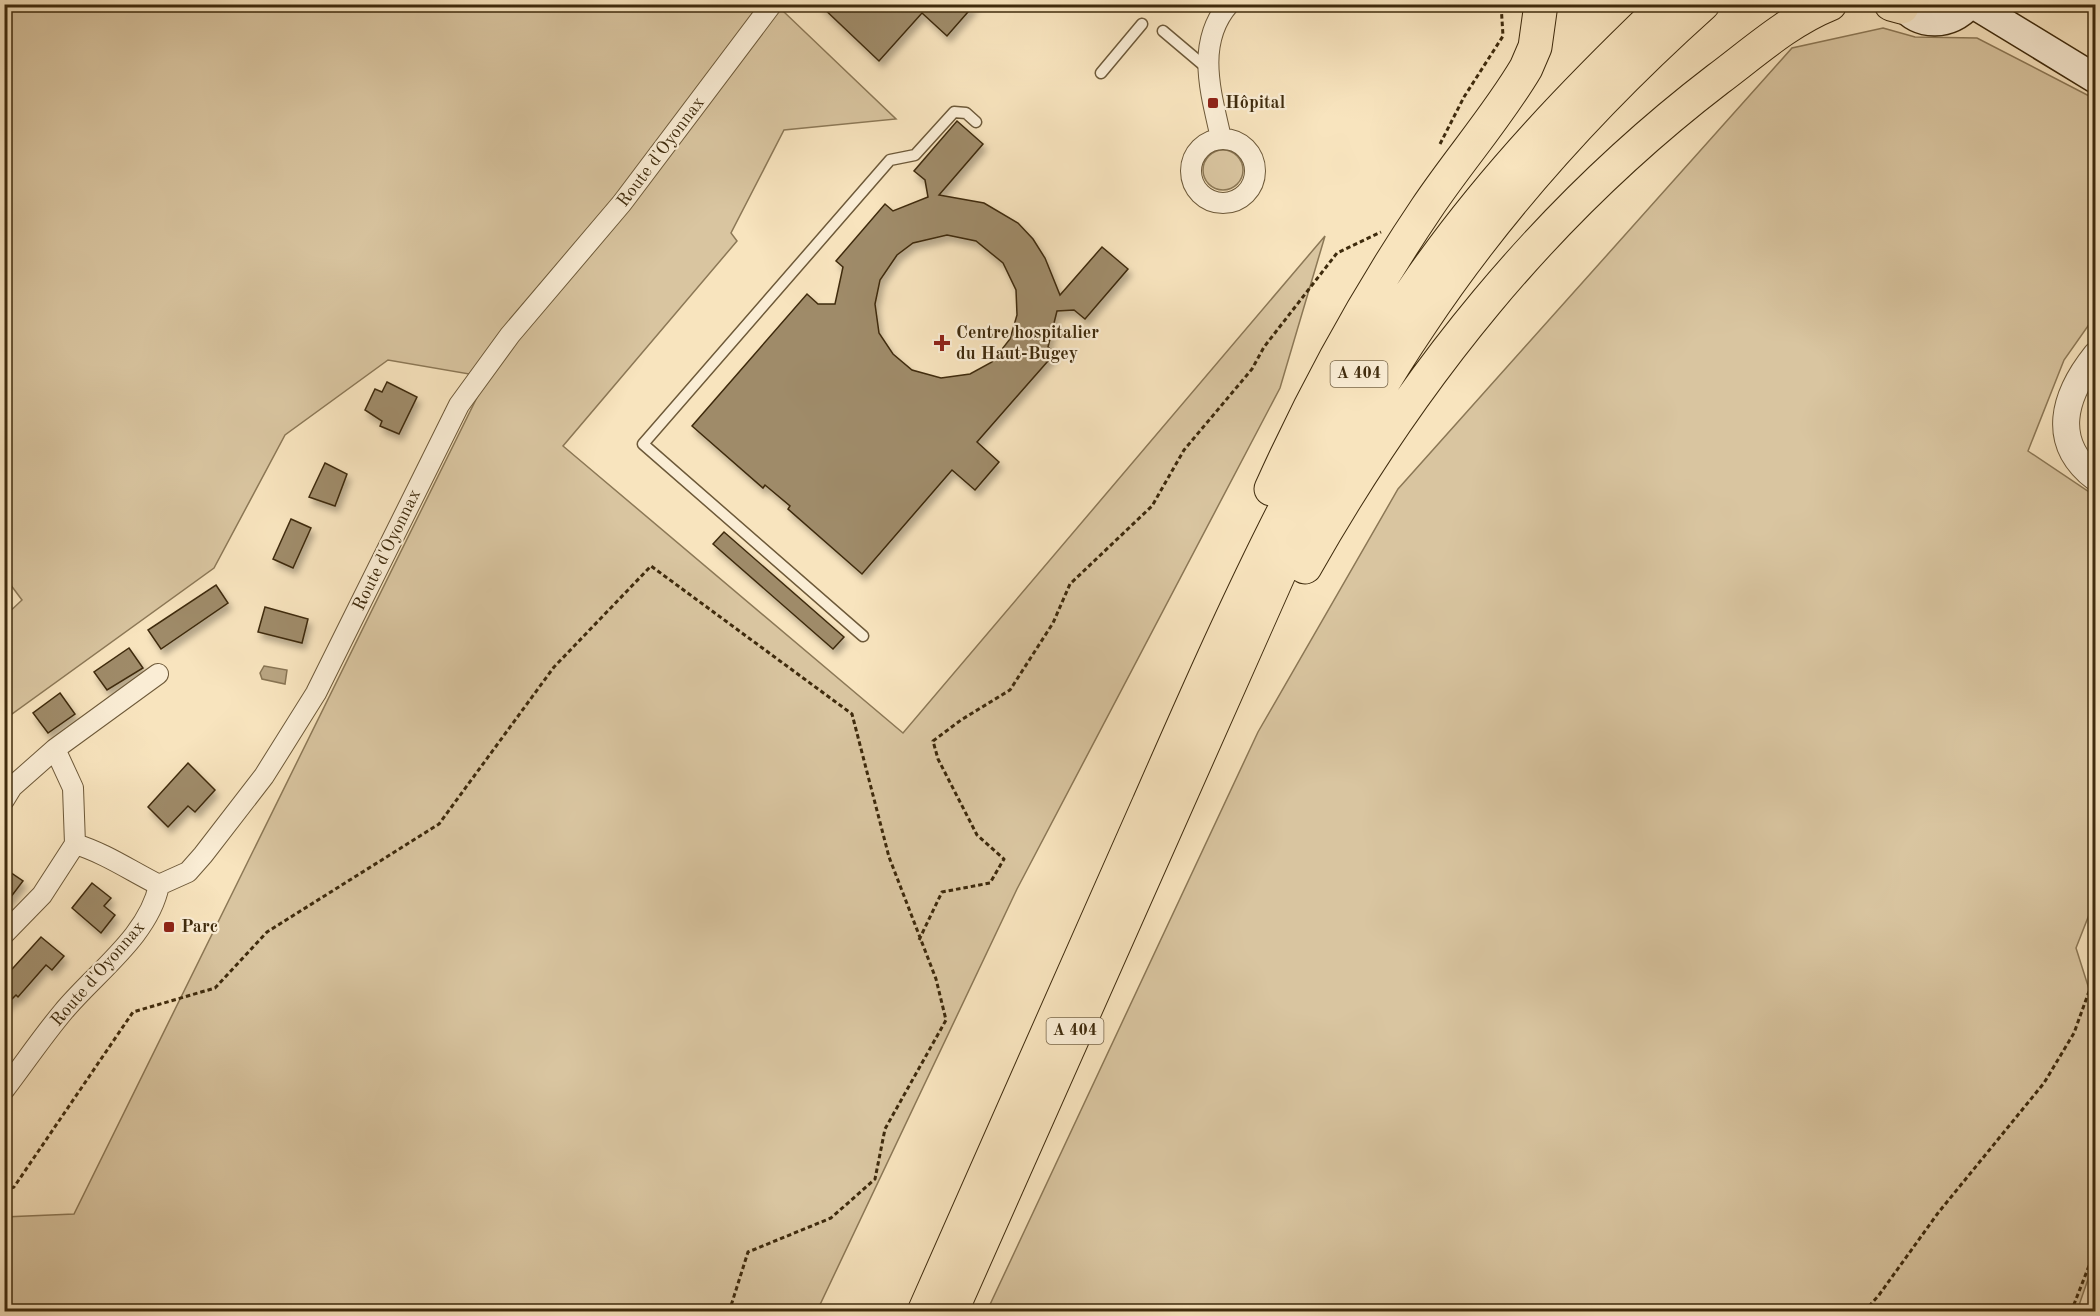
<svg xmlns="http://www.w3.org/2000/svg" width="2100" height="1316" viewBox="0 0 2100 1316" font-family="'Old Standard TT',serif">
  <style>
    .green { fill: #d9c5a0; stroke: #8c7856; stroke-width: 1.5 }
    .water { fill: #b9a582; stroke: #887453; stroke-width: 1.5 }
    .building { fill: #9f8b69; stroke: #3f2b0d; stroke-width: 1.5; fill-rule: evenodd; filter: url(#shadow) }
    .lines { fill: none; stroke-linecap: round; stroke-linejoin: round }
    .service-casing { stroke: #6d5939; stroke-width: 13 }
    .minor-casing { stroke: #6d5939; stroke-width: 22 }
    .tertiary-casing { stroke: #6d5939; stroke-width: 28 }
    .secondary-casing { stroke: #3f2b0d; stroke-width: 31 }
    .motorway-casing { stroke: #3f2b0d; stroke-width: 35 }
    .path { stroke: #3f2b0d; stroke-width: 3; stroke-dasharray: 4.5 3; stroke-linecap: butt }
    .service { stroke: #faedd5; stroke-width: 10 }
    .minor { stroke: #faedd5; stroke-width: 20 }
    .tertiary { stroke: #faedd5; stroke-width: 26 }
    .secondary { stroke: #faedd5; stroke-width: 28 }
    .motorway { stroke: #f8e4be; stroke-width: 33 }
    .poi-dot { fill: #8f2418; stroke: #faedd5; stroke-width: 2 }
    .labels { text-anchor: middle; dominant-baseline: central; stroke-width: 4.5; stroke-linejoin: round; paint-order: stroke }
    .shield { fill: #faedd5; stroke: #776549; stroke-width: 1.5 }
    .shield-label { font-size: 16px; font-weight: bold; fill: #3f2b0d }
    .poi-label { font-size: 18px; font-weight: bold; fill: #3f2b0d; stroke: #faedd5; text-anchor: start }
    .street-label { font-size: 18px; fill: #3f2b0d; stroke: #faedd5 }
  </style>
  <defs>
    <filter id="shadow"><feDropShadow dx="3.5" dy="6" stdDeviation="3" flood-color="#0004"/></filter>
  </defs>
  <rect width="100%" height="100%" fill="#f8e4be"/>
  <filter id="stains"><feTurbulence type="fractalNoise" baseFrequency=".00333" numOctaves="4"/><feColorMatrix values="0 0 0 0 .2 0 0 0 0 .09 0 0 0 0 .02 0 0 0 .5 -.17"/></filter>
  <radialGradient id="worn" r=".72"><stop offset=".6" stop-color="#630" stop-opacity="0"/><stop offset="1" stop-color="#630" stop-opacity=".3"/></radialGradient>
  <path class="green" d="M5,5h784l-5,7 112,107 -112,11 -53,103 6,8 -174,205 340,287 422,-497 -45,152 -263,501 -200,422h-812l-1,-94 70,-3 413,-837 -99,-17 -103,75 -71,133 -209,151v-103l17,-16 -18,-24z
    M1883,28l32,9 62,1 118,61v217l-31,44 -36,91 67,45 1,401 -20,51 20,63 -1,248 -18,52h-1090l271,-579 140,-243 394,-441z
    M1203 170a20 20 0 1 1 40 0a20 20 0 1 1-40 0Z"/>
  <path class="water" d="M264,666l23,4 -2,14 -23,-5 -2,-6z"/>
  <path class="building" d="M819,4h156l-28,32 -25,-23 -43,48z
    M957,121l26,23 -44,51 45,8 34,20 15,16 12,19 15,37 42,-48 26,22 -43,50 -11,-9 -17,1 -9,36 7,6 -78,89 22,20 -24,28 -23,-20 -90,104 -74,-65 2,-3 -25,-21 -2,3 -71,-62 115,-132 11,10h17l8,-37 -7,-6 49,-57 8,7 35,-14 -3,-17 -11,-9zM947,235l29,6 27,22 13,27 1,25 -7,24 -18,23 -22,12 -29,4 -29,-8 -19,-16 -14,-21 -4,-29 5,-24 17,-25 16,-12z
    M387,382l30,15 -18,37 -19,-8 2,-5 -17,-11 10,-21 7,3z
    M325,463l22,11 -12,32 -26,-9z
    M291,519l20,9 -18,40 -20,-9z
    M724,532l120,105 -11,12 -120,-105z
    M216,585l12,18 -67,46 -13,-19z
    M265,607l43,12 -6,24 -44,-11z
    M129,648l14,20 -36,22 -13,-18z
    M60,693l15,21 -27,19 -15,-20z
    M188,763l27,27 -20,22 -7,-6 -20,21 -20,-20z
    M4,868l19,13 -19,25z
    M92,883l19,15 -7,8 11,9 -14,18 -29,-25z
    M41,937l23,19 -12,14 -6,-5 -28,32 -2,-2 -12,12v-29z"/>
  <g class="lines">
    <g class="service-casing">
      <path id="service" d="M1163,31l45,38
        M1101,73l41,-49
        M863,636l-220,-192 247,-284 25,-5 39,-43 12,1 10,9"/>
    </g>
    <g class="minor-casing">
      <path id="minor" d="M1221,138c-10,-45 -26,-95 8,-134
        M1191 171a32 32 0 1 1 64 0a32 32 0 1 1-64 0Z
        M55,749l103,-75
        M4,800l8,-13 43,-38 18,39 2,56
        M4,934l38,-39 33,-51c30,9 56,27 84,41
        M4,1090c20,-26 38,-53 59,-78 32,-39 86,-76 96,-127l29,-13 15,-17 61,-79 52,-83 143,-288 51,-70 112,-132 150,-199"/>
    </g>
    <g class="tertiary-casing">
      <path id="tertiary" d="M2096,355c-32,40 -47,87 0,123"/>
    </g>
    <g class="secondary-casing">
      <path id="secondary" d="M1901,4c19,24 49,22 69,0
        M1973,4l123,75"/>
    </g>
    <g class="motorway-casing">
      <path id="motorway" d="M1891,4l11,3
        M1271,489c44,-98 95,-191 155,-280 32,-48 71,-92 100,-141l9,-21 6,-43
        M1305,567c108,-190 238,-354 413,-488 36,-27 70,-58 112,-75
        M924,1312c75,-170 150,-340 225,-509 80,-182 159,-363 274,-527 70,-100 155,-188 243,-272
        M951,1312l335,-754c41,-80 84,-159 134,-233 79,-119 177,-226 283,-321"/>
    </g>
    <path class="path" d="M1440,144l24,-47 39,-61 -2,-32
      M919,940l23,-48 48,-9 14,-24 -27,-24 -39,-76 -5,-18 28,-21 49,-30 43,-67 17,-39 82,-78 32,-56 68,-81 12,-22 73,-94 44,-21
      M4,1191l10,-4 119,-175 82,-24 52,-56 172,-108 115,-157 97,-101 201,148 37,143 47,122 10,41 -61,109 -10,50 -44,39 -83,34 -19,60
      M1864,1312l15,-17 59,-82 106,-130 30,-50 22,-61
      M2071,1312l25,-64"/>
    <use href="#service" class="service"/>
    <use href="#minor" class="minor"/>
    <use href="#tertiary" class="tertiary"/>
    <use href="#secondary" class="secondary"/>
    <use href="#motorway" class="motorway"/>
  </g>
  <g class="poi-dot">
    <rect x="1207" y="97" width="12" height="12" rx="3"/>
    <path d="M939 334h6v6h6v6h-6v6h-6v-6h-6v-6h6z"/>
    <rect x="163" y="921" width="12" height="12" rx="3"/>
  </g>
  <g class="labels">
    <g class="shield">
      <rect x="1330.5" y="361" width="57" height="26" rx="4.5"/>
      <rect x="1046.5" y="1018" width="57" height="26" rx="4.5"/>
    </g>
    <g class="shield-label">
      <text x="1359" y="374">A 404</text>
      <text x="1075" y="1031">A 404</text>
    </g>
    <g class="poi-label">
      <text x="1225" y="103">Hôpital</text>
      <text x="956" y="333">Centre hospitalier<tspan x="956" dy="21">du Haut-Bugey</tspan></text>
      <text x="181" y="927">Parc</text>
    </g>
    <g class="street-label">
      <text transform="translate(661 152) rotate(-53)">Route d'Oyonnax</text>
      <text transform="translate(387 550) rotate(-64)">Route d'Oyonnax</text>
      <text transform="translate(98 974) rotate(-49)">Route d'Oyonnax</text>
    </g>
  </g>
  <rect width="2100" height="1316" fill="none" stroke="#f8e4be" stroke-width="24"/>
  <rect x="6" y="6" width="2088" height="1304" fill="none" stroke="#3f2b0d" stroke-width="3"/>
  <rect x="12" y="12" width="2076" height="1292" fill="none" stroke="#3f2b0d" stroke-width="1.5"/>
  <rect width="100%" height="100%" filter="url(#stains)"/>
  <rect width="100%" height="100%" fill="url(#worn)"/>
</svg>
